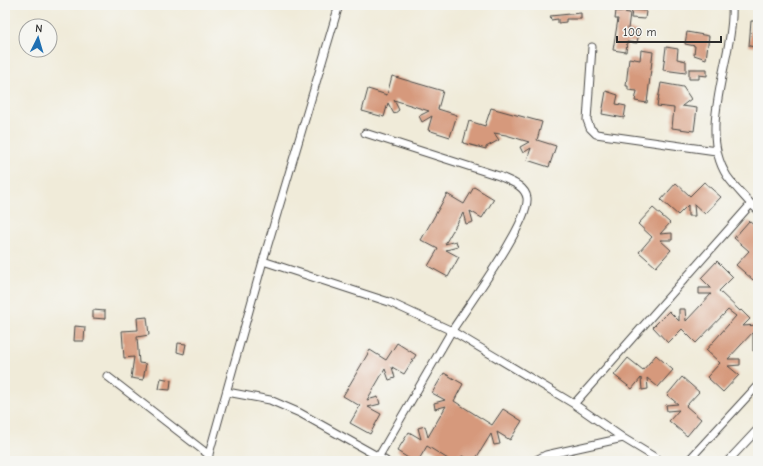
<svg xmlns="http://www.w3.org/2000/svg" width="763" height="466" viewBox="0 0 763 466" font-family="'Comic Neue',sans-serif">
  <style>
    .building { fill: #d6997c }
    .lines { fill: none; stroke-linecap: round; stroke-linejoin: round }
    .street-casing { stroke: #494845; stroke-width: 9 }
    .street { stroke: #fff; stroke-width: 7 }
  </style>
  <rect width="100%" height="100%" fill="#f6f6f2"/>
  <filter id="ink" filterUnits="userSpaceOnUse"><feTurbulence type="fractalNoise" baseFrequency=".025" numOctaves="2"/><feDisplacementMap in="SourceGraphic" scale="8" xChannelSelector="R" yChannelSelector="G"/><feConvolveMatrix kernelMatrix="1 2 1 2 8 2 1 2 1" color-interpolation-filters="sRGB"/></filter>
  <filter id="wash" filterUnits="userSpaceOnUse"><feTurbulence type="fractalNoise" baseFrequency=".012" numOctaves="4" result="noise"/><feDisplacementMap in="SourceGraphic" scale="16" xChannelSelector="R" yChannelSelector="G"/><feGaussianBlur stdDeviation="0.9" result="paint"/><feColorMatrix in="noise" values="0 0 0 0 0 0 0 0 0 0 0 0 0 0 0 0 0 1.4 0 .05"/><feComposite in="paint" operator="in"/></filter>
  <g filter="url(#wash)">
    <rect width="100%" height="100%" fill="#f0ebd9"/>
    <g id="blocks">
      <path class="building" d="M632,10l14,1 -1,8 -14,-1z
        M616,11l14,2 -2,16 11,2 -2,12 -10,-1 -1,10 -13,-2 5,-31h-3z
        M581,13v6h-15v3l-8,1v-4l-7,1 -1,-4z
        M751,21h7l-2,26 -7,-1z
        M687,32l22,4 -3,23 -12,-4 1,-9 -10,-2z
        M666,47l12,2 -1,10 9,2v12l-23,-3z
        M641,50l12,2 -6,51 -12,-2 2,-10 -9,-1v-4h-2l3,-28 11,2z
        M689,69h18v7l-8,-1v4h-10z
        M392,76l51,15 -5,18 19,6 -7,22 -22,-7 4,-14 -10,6 -3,-6 10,-5 -35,-11 5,10 -5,4 -6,-11 -4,14 -22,-6 6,-22 19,6z
        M661,83l22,4 8,12 -9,7 15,2 -3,23 -22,-3 2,-20 -17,-2z
        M606,91l12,4 -2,9 10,2 -2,12 -22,-4z
        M491,108l51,14 -5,18 19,6 -7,21 -22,-7 4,-12 -8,5 -3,-6 9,-5 -23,-7 -12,-2 5,7 -13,7v2l-23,-6 6,-22 16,5z
        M704,182l17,15 -16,17 -11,-10 1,12h-7v-11l-10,10 -17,-15 15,-17 14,13z
        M474,187l20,12 -12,19 -12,-7 3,11 -7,2 -3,-11 -18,31 11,-3 2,6 -12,3 13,7 -11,20 -20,-11 10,-17 -17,-9 26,-46 17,10z
        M653,208l17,15 -10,11 12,-1v7h-12l11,10 -15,17 -17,-15 13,-15 -14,-13z
        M749,221l9,8v45l-5,6 -17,-15 13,-14 -15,-13z
        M717,261l16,16 -14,14 21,20 1,-1 9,9 -7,7 15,-1v26h-5v-19l-25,27h12v6l-12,1 11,9 -16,17 -16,-15 13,-14 -14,-13 30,-34 -8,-6 -32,33 -14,-14 -14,14 -15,-16 16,-16 10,10v-12h6l1,12 15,-16 10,-11h-12v-6h12l-10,-10z
        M93,310l12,1v8l-12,-1z
        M147,317l2,18 -12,2 2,26 7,1 -3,16 -12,-2 3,-21 -10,1 -2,-27 16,-1 -1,-12z
        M75,326l10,1 -1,14h-10z
        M178,343l8,1 -2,10 -7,-2z
        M397,343l19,12 -12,19 -12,-7 3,11 -6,2 -4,-11 -18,31 11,-3 2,7 -12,3 13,7 -11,20 -20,-11 10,-17 -17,-10 27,-46 16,10z
        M656,355l17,15 -15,17 -11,-9 1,11 -6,1 -1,-12 -9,11 -18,-14 14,-17 15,12z
        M444,373l19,11 -9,17 38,24 11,-16 19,12 -12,19 -13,-8 3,12 -6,1 -3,-11 -16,26 -2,-1 -1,2 -10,-5 -3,5h-12l1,-2 -21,-13 -9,15h-5l-16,-10 12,-19 12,7 -3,-11 7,-2 3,11 18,-31 -11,3 -1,-6 11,-3 -13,-7z
        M682,377l17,15 -13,14 15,13 -14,17 -18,-15 10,-11 -12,1 -1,-6 12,-1 -11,-9z
        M161,378l10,2 -1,10 -11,-1z"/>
    </g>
  </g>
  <g filter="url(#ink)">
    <use href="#blocks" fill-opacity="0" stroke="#494845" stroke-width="1"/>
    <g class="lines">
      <g class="street-casing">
        <path id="street" d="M732,5c3,52 -36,123 -5,171 7,10 16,19 24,28
          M592,47l-5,73 3,8 6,6 120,17
          M365,133l134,43c10,5 26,9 28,22 3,24 -60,109 -76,134 -24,41 -48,83 -72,124
          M263,261l126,41 63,29 122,73
          M107,376l102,79
          M227,392l43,8 30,13 86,48
          M207,461l56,-200 76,-256
          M534,461l12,-6 77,-17
          M661,461l-38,-23 -49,-34 177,-200 7,6
          M688,461l70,-76
          M728,461l30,-32"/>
      </g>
      <use href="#street" class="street"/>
    </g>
  </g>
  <rect width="763" height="466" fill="none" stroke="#f6f6f2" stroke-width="20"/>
  <g transform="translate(38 38) rotate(5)"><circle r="19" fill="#f6f6f2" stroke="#a5a5a2"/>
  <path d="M0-3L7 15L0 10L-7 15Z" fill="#1f6fb2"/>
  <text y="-6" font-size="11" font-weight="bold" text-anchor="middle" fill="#2b2b2b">N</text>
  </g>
  <path d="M617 36v6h104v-6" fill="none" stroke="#2b2b2b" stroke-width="2"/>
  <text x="623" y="36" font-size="12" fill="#2b2b2b" stroke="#f6f6f2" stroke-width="3" paint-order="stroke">100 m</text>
</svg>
